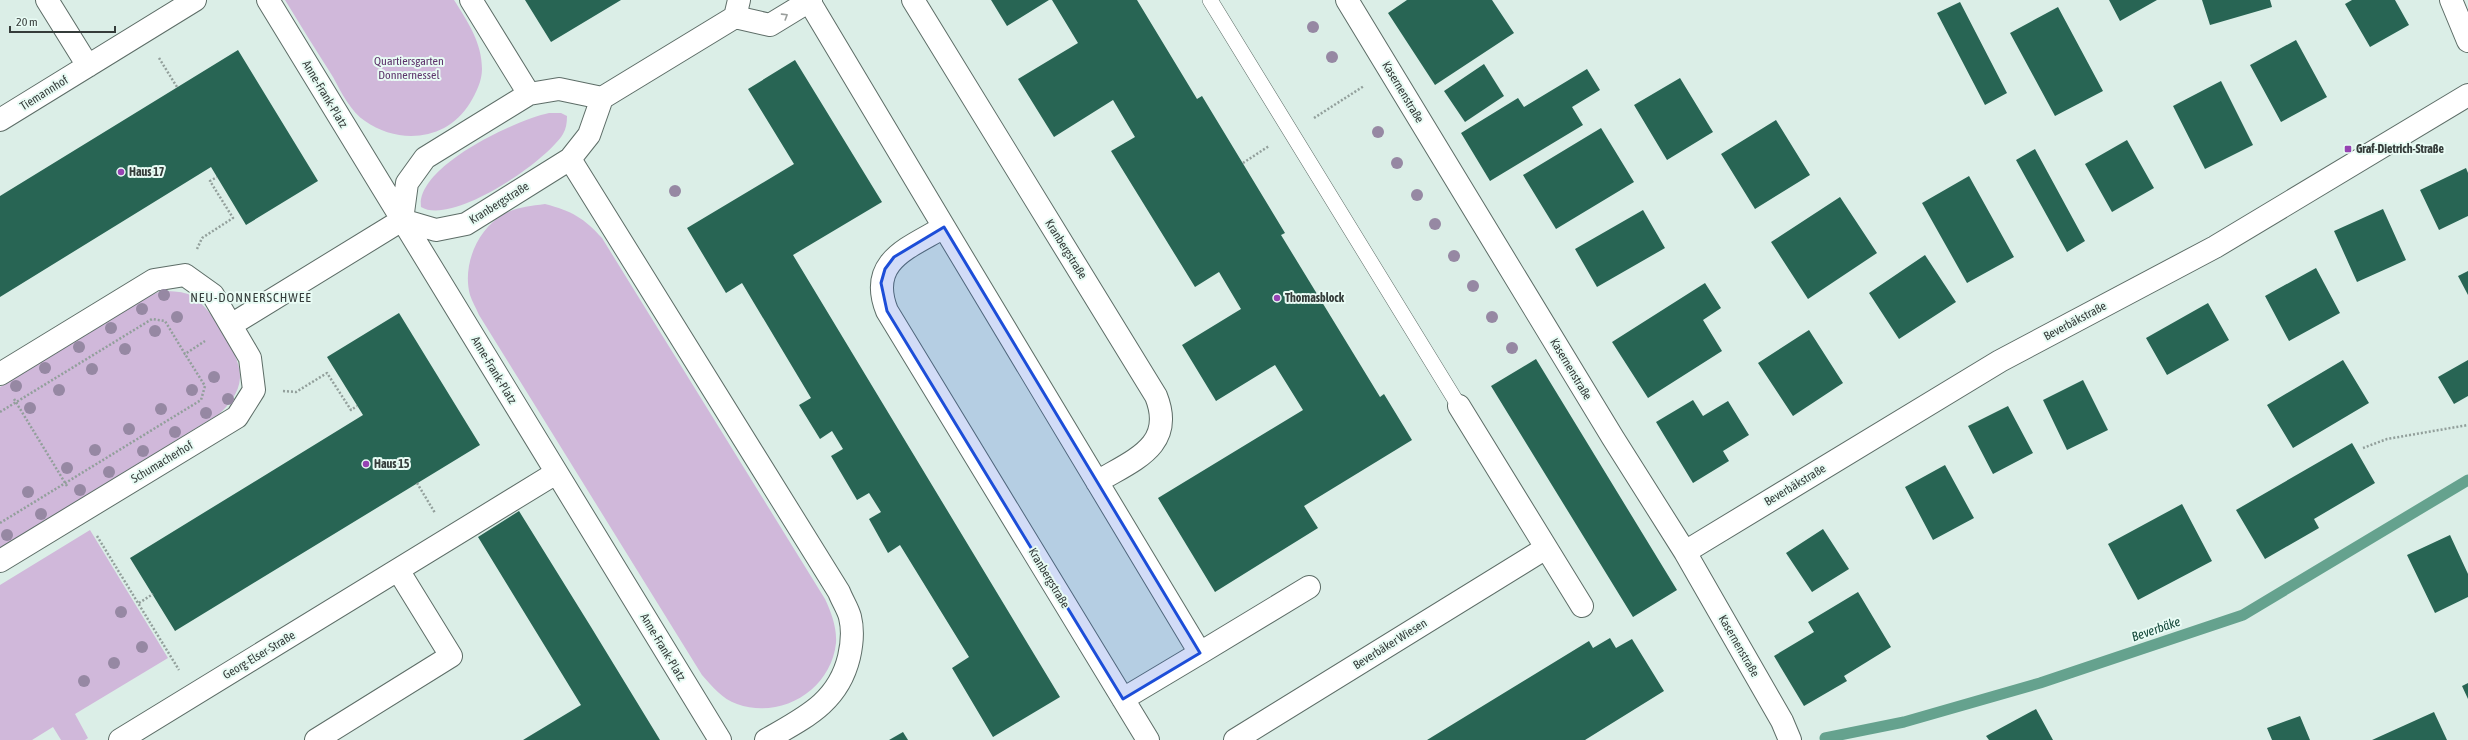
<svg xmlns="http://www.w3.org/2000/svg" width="2468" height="740" viewBox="0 0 2468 740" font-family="'Asap Condensed',sans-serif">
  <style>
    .green { fill: #d0b8da }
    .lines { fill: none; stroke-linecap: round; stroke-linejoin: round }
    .stream { stroke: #65a28e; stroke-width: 11 }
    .building { fill: #286554 }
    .service-casing { stroke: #5d6d67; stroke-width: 16 }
    .minor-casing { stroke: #5d6d67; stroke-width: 24 }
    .path { stroke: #929f9b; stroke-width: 2.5; stroke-dasharray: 2 2; stroke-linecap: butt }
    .service { stroke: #fff; stroke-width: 15 }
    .minor { stroke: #fff; stroke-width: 22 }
    .tree { fill: #9688a3 }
    .oneway { stroke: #9a9e9c }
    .marked { fill: #1d4ed8; fill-opacity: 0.2; stroke: #1d4ed8; stroke-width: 3; stroke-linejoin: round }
    .poi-dot { fill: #9643b2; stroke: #e8fbf4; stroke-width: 1.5 }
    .labels { text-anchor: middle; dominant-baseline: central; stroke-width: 4; stroke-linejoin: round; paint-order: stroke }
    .park-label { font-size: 12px; fill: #5d346b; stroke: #e8fbf4 }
    .street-label { font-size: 12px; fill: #353c3a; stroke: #e8fbf4 }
    .poi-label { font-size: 12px; font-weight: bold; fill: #353c3a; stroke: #e8fbf4; text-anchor: start }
    .neighbourhood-label { font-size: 13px; letter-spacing: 1px; fill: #353c3a; stroke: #e8fbf4 }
    .water-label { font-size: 13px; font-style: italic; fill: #15493b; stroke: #e8fbf4 }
  </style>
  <rect width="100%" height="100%" fill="#dbeee7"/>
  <path class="green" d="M285,0h169c14,22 28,43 28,69 0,12 -6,24 -12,34 -23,38 -71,42 -105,18 -14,-9 -24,-29 -32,-44 -16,-25 -32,-51 -48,-77z
    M549,113h12l6,3c0,7 -1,13 -4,18 -17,28 -111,92 -142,73 -5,-41 95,-87 128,-94z
    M545,204c27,7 39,14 57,34l223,361c6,13 12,28 11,44 -5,47 -55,77 -99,61 -15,-5 -25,-18 -35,-29l-223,-360c-3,-7 -7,-14 -9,-20 -8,-29 7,-66 34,-81 13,-7 26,-8 41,-10z
    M161,291c9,0 18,0 27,3 21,9 54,62 52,84 -1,15 -11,27 -21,36l-219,134v-161l147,-90z
    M90,530l78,128 -93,56 13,24 -3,2h-24l-8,-13 -21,13h-32v-155z"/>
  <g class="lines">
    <path class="stream" d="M1825,738l79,-16 136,-39 203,-68 225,-135"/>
  </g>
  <path class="building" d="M525,0h96l-70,42z
    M991,0h58l-42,26z
    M1052,0h85l60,99 5,-3 83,137 -4,2 99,162 4,-3 28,46 -108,66 14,22 -103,64 -57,-94 145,-88 -28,-45 -59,36 -34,-56 59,-36 -22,-37 -24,15 -84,-136 24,-14 -22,-37 -59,37 -36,-58 60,-36z
    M1407,0h85l22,33 -79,52 -47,-72z
    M2109,0h48l-37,21z
    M2202,0h68l2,7 -62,18z
    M2352,0h43l14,25 -39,22 -25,-43z
    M1960,2l47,91 -22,12 -48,-92z
    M2058,7l45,84 -48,25 -45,-83z
    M2296,40l31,57 -46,25 -31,-57z
    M238,50l80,131 -72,44 -35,-58 -211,130v-101z
    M795,60l87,142 -89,53 267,442 -67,40 -41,-69 17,-11 -69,-112 -12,8 -19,-34 12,-7 -12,-19 -12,7 -26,-44 12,-7 -11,-18 -12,8 -21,-34 12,-7 -69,-115 -16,10 -39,-65 107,-64 -46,-75z
    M1484,64l20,32 -39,26 -21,-31z
    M1587,69l13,21 -28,17 11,18 -93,56 -29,-48 57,-35 6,9z
    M1680,78l33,54 -46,28 -33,-55z
    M2221,81l32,64 -48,24 -32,-63z
    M1776,120l34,55 -55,34 -34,-55z
    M1601,128l33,54 -78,47 -33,-54z
    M2127,140l27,48 -42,24 -27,-48z
    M2035,149l50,92 -18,11 -51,-92z
    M2466,168l2,5v43l-29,14 -19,-40z
    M1969,176l45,81 -47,26 -45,-80z
    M1840,197l37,56 -69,46 -37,-57z
    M2383,209l23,51 -49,22 -23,-51z
    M1643,210l22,38 -68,39 -22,-38z
    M1925,255l31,47 -57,37 -30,-46z
    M2316,268l24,45 -51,28 -24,-45z
    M2468,271v24l-10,-19z
    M1705,283l16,25 -18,12 19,31 -74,47 -36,-56z
    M2208,303l21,37 -62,35 -21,-37z
    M399,313l81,132 -305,186 -45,-73 233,-143 -36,-58z
    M1809,330l34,53 -50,33 -35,-53z
    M1536,359l141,231 -44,27 -142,-231z
    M2343,360l26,43 -76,45 -26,-43z
    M2468,360v36l-14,8 -16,-27z
    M2083,380l25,50 -41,20 -24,-50z
    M1693,400l10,16 25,-15 21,34 -26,16 6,10 -36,22 -37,-61z
    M2008,406l25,47 -40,21 -25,-48z
    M2352,443l23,40 -61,36 5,9 -54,31 -29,-49z
    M1945,465l29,53 -41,22 -28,-53z
    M2182,504l30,57 -74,39 -30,-56z
    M519,511l72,116 69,113h-137l58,-35 -103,-168z
    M1823,529l26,40 -37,23 -26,-39z
    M2450,535l18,39v23l-33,16 -28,-58z
    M1858,592l33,55 -47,29 3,5 -43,25 -30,-50 40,-24 -6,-10z
    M1610,638l6,10 16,-9 32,52 -79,49h-158l162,-99 4,7z
    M2468,683v16l-6,-13z
    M2036,709l17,31h-64l-3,-4z
    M2434,712l13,28h-75z
    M2300,716l10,24h-38l-5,-12z
    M903,732l5,8h-19z"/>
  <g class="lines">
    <g class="service-casing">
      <path id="service" d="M1210,0l249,406"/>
    </g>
    <g class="minor-casing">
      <path id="minor" d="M47,0l41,66
        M268,0l452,740
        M471,0l58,94
        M913,0l243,396c20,50 -23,64 -59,86
        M1347,0l266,438 72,114 97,169 8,19
        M2451,0l17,41
        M809,1l135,226c-35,21 -77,34 -57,84l261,429
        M735,17l35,8 41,-25
        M559,89l43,9 -13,37 -19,24 -104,65 -30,6 -34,-10 5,-37 18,-25 104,-64z
        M602,98l133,-81 4,-17
        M0,120l195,-120
        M570,159l269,433c3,8 9,17 11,25 3,12 2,27 -1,40 -11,46 -45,61 -83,83
        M944,227l256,426 -77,46
        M231,325l171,-105
        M0,374l154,-94 31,-5 28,20 37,63 4,32 -17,27 -237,144
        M1459,406l123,200
        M1685,552l315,-191 215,-114 253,-152
        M1200,653l109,-66
        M120,740l436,-267
        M316,740l135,-84 -53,-86
        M1235,740l311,-192"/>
    </g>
    <path class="path" d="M159,58l18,29
      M1314,118l50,-32
      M1243,163l26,-17
      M197,249l5,-11 31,-20 -23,-37 7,-4
      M283,391l13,1 31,-19 24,37 6,-4
      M14,399l53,87
      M0,412l152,-93 13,2 20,33 20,-13
      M2363,448l24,-9 81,-14
      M417,483l18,30
      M0,523l201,-123 4,-14 -20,-32
      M97,536l82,134
      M139,603l14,-9"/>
    <use href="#service" class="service"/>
    <use href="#minor" class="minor"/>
  </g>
  <g class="tree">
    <circle cx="1313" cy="27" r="6"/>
    <circle cx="1332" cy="57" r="6"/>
    <circle cx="1378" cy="132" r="6"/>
    <circle cx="1397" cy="163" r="6"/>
    <circle cx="675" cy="191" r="6"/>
    <circle cx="1417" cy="195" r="6"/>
    <circle cx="1435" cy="224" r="6"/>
    <circle cx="1454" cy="256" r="6"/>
    <circle cx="1473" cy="286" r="6"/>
    <circle cx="164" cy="295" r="6"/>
    <circle cx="142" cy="309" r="6"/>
    <circle cx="177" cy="317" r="6"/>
    <circle cx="1492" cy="317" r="6"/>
    <circle cx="111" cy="328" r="6"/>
    <circle cx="155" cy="331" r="6"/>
    <circle cx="79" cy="347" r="6"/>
    <circle cx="1512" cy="348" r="6"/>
    <circle cx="125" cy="349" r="6"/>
    <circle cx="45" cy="368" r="6"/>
    <circle cx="92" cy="369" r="6"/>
    <circle cx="214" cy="377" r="6"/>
    <circle cx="16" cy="386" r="6"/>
    <circle cx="59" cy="390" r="6"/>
    <circle cx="192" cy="390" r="6"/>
    <circle cx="228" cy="399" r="6"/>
    <circle cx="30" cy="408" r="6"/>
    <circle cx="161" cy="409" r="6"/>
    <circle cx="206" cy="413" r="6"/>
    <circle cx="129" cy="429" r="6"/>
    <circle cx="175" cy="432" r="6"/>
    <circle cx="95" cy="450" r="6"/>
    <circle cx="143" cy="451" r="6"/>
    <circle cx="67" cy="468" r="6"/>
    <circle cx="109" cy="472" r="6"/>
    <circle cx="80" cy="490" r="6"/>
    <circle cx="28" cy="492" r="6"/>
    <circle cx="41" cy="514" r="6"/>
    <circle cx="7" cy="535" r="6"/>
    <circle cx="121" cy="612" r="6"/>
    <circle cx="142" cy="647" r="6"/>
    <circle cx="114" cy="663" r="6"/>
    <circle cx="84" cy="681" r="6"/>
  </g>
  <defs><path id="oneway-chevron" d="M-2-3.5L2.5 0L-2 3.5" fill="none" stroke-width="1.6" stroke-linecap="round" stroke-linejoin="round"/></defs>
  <use class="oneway" href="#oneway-chevron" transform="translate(785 16) rotate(-32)"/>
  <path class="marked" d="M944,227l256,426 -77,46 -236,-388 -6,-28 4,-14 9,-12z"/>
  <g class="poi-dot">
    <rect x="2344" y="145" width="8" height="8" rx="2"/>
    <circle cx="121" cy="172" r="4"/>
    <circle cx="1277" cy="298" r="4"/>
    <circle cx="366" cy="464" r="4"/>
  </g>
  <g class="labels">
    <g class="park-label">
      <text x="409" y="61">Quartiersgarten<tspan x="409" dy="14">Donnernessel</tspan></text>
    </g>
    <g class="street-label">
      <text transform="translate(1403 92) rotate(59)">Kasernenstraße</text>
      <text transform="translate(44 93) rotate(-32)">Tiemannhof</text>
      <text transform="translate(325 94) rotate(59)">Anne-Frank-Platz</text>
      <text transform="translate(499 203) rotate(-32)">Kranbergstraße</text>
      <text transform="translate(1066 249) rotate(58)">Kranbergstraße</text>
      <text transform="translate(2075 321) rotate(-28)">Beverbäkstraße</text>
      <text transform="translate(1571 369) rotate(59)">Kasernenstraße</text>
      <text transform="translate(494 370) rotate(59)">Anne-Frank-Platz</text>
      <text transform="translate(162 462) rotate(-31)">Schumacherhof</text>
      <text transform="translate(1795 485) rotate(-31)">Beverbäkstraße</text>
      <text transform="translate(1049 578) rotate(59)">Kranbergstraße</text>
      <text transform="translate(1390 644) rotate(-32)">Beverbäker Wiesen</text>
      <text transform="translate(1739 646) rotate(60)">Kasernenstraße</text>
      <text transform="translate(663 647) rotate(59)">Anne-Frank-Platz</text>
      <text transform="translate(259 655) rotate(-31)">Georg-Elser-Straße</text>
    </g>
    <g class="poi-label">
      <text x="2356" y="149">Graf-Dietrich-Straße</text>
      <text x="129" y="172">Haus 17</text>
      <text x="1285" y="298">Thomasblock</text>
      <text x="374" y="464">Haus 15</text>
    </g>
    <g class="neighbourhood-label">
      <text x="251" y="297">NEU-DONNERSCHWEE</text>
    </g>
    <g class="water-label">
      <text transform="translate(2156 629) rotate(-19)">Beverbäke</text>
    </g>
  </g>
  <path d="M10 26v6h105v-6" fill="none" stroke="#353c3a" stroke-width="2"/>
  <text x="16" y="26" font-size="12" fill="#353c3a" stroke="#e8fbf4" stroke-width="3" paint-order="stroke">20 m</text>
</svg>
